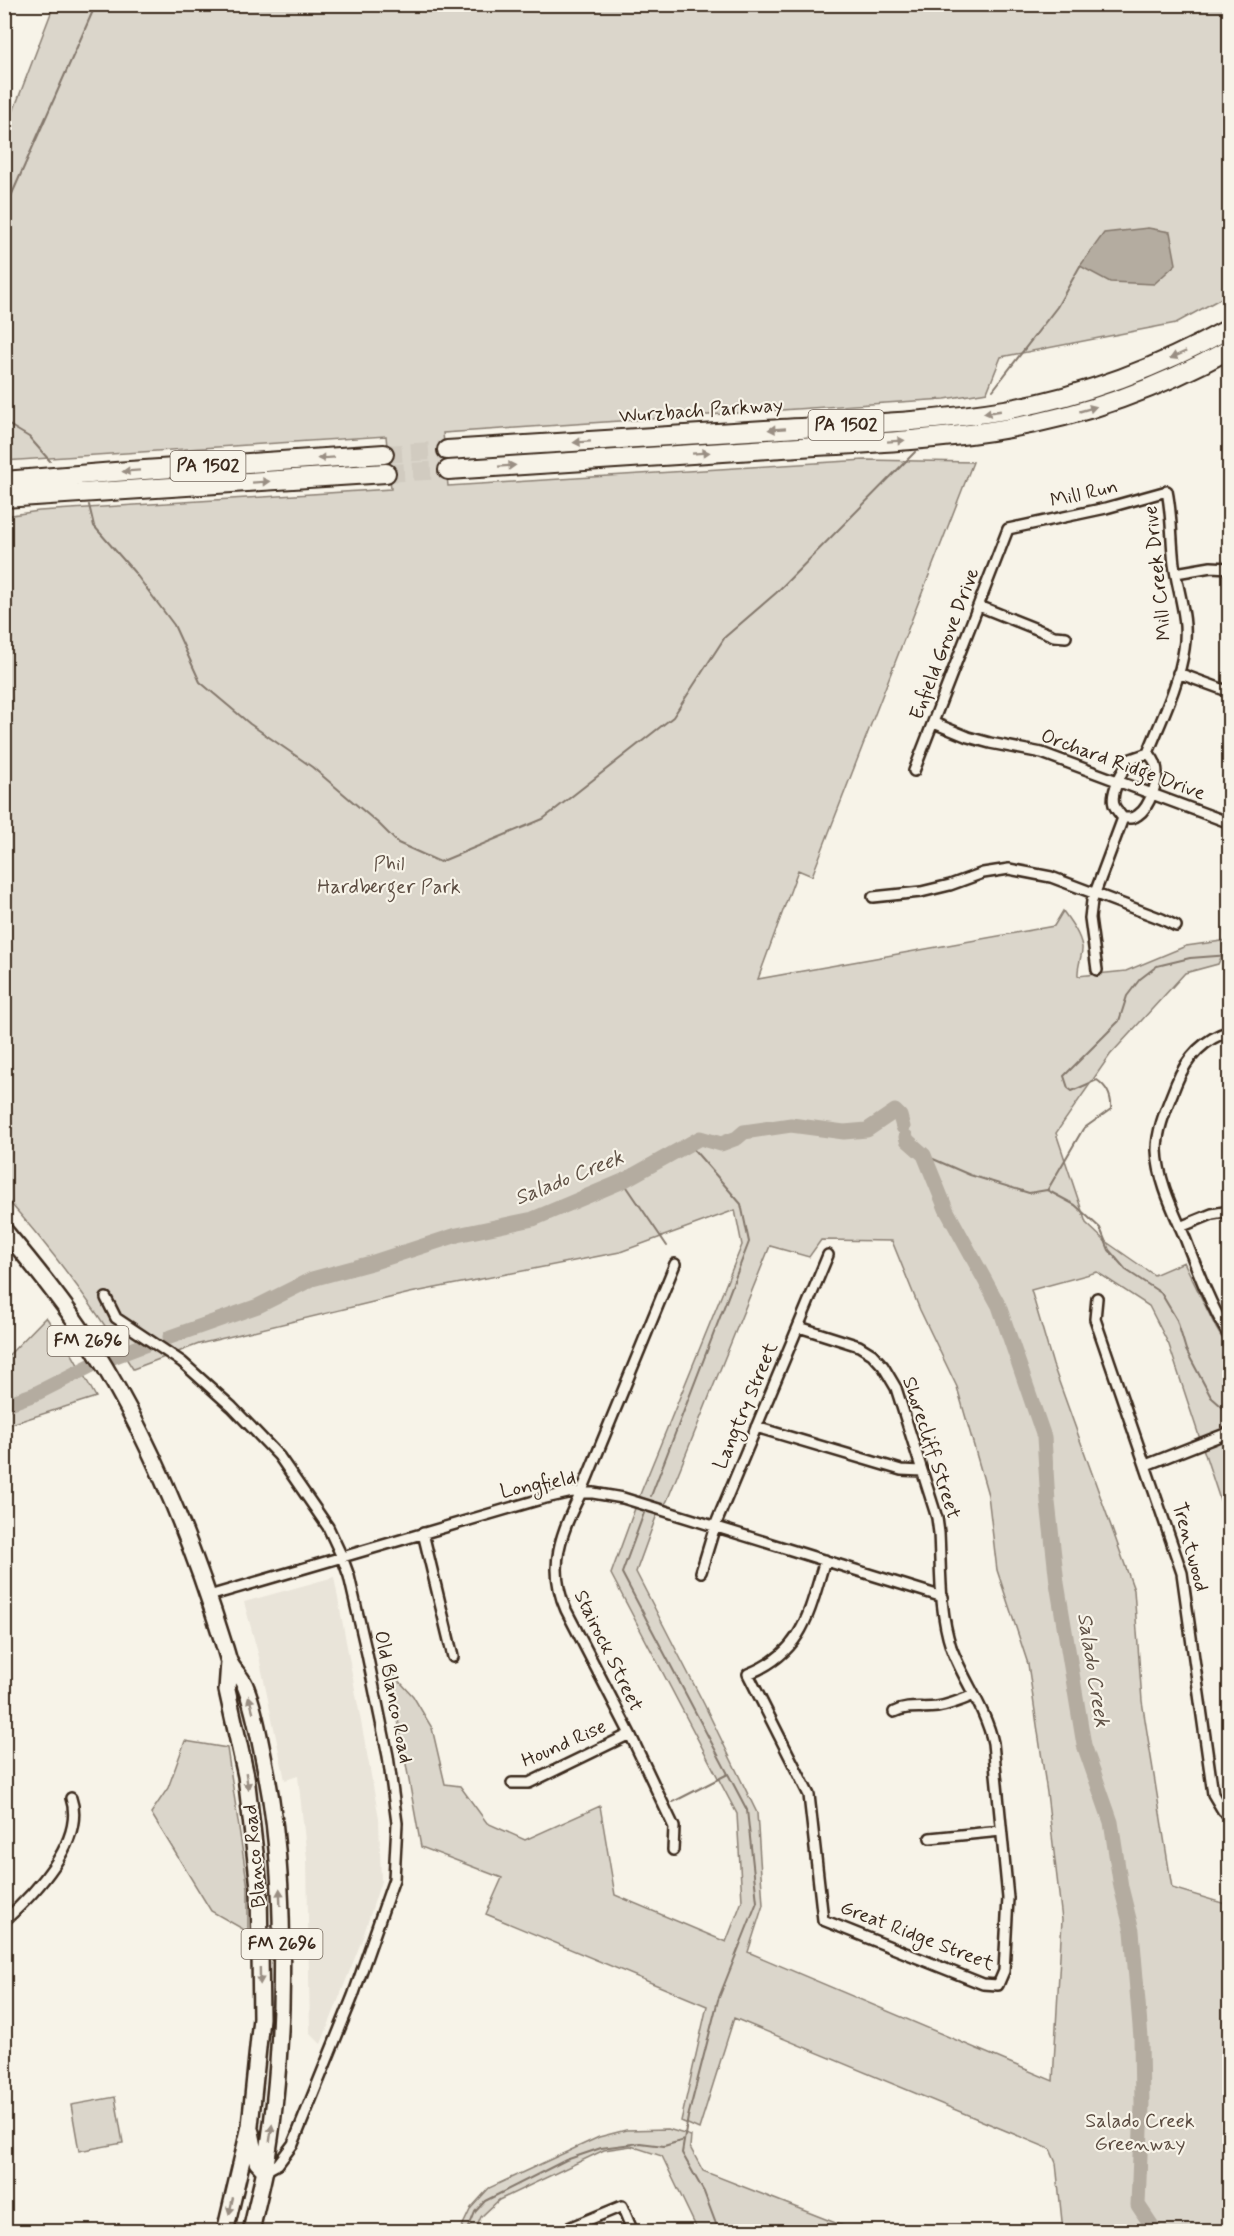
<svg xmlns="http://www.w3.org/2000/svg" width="1234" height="2236" viewBox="0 0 1234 2236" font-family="Mynerve,sans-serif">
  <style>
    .built { fill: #e9e4d9 }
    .green { fill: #dbd6cb; stroke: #8b8074; stroke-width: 1.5; fill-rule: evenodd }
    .water { fill: #b4aca0; stroke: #84786c; stroke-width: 1.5 }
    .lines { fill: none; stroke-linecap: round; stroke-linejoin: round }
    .stream { stroke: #84786c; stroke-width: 2 }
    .river { stroke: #b4aca0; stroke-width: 15 }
    .highway-tunnel { stroke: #d1cbc0; stroke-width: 18; stroke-dasharray: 18 9; stroke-linecap: butt }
    .street-casing { stroke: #3b2a1e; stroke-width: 14 }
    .primary-casing { stroke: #3b2a1e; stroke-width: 20 }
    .highway-casing { stroke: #3b2a1e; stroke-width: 22 }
    .street { stroke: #f7f3e8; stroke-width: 9 }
    .primary { stroke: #f7f3e8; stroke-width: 15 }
    .highway { stroke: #f7f3e8; stroke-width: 18 }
    .oneway { fill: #998e83 }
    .labels { text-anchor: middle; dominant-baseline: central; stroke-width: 4.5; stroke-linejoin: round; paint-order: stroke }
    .shield { fill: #f7f3e8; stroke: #73665b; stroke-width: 1.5 }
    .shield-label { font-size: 18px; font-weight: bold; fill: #3b2a1e }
    .street-label { font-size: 20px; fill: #3b2a1e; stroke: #f7f3e8 }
    .park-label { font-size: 20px; fill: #5b4c41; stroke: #f7f3e8 }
    .water-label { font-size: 21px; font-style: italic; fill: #5f5145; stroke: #f7f3e8 }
  </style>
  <rect width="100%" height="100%" fill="#f7f3e8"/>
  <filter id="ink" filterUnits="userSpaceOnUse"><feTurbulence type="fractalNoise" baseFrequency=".0167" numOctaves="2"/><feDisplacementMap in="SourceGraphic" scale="12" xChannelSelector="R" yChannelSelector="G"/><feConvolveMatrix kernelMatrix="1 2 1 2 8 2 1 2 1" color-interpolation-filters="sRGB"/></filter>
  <g filter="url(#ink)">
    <path class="built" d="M334,1577l45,241 2,63 -18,56 -42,107 -11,-11 -3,-174 -9,-83 -13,4 -26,-123 -15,-55z"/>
    <path class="green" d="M54,5h1175v289l-53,29 -175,34 -14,35 -42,7 -502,34 5,53 417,-26 108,2 -161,414 -14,-6 -40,109 296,-53 9,-15c7,10 17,23 19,36 1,7 -5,19 -4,29l48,-5 60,-25 43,-6 -11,24 -33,9 -75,82 -54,78 30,90 19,18 49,34 30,-13 32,66 13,22v177l-60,-182 -20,-39 -52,-34 -66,18 22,75 81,225 8,111 30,187 57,17v326h-166l-7,-68 -6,-14 -316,-131 -35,111 -18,-8 26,-115 -221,-92 16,-36 -81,-31 -32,-177 24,26 19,32 13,56 15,2 27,37 38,17 75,-34 15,89 111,47 16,-41 -5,-87 -126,-240 30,-82 101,-247 -7,-35 -115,42 -210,41 -211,51 -66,25c-39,-63 -79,-117 -128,-172v-681l34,-5 352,-22 -5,-53 -382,25 1,-328zM821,1240l71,1 28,69 37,77 31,108 9,75 31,94 19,129 15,127 -9,161 -305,-129 15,-47 -6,-92 -53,-109 -68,-132 20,-55 11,-16 103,-255 39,11z
      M46,1317l27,39 23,41 -91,29v-67z
      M185,1741l42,7 21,140v44l-37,-21 -60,-98 17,-25z
      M115,2097l8,46 -44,8 -8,-46z
      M668,2129l23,7 -1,11 13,24 153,60h-158l-36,-75 -31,-10 -27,4 -105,50 -18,17 -6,14h-15l11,-23 18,-20 110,-51 27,-7z"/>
    <path class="water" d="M1148,228l22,4 6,32 -22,20 -44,-2 -30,-16 24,-33z"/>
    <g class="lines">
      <path class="stream" d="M4,212l92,-208
        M993,390l64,-83 23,-41
        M4,422l25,15 21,24
        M89,505l5,21 41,47 39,52 26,57 50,42 62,43 67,57 19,19 42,19 103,-43 130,-102 52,-80 51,-44 139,-141
        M924,1155l46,20 59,18 18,-3 28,15 25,23 9,22 17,20 35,23 16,27 9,30 25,47 19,17
        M623,1181l44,65
        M1048,1189l35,-60 28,-20c1,-12 -4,-22 -14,-29l-25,11 -4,-3 -4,-12 55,-55 8,-25 13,-17 17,-13 33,-8 40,-3
        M651,1496l98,-254 -8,-38 -53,-61
        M644,1513l-22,60 125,237 10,92 -39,98 -30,117 -6,36 22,39 15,40
        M673,1802l55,-28
        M467,2232l8,-20 10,-11 81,-41 35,-12 39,-5 24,3 20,-6"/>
      <path class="river" d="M906,1137l1,3 17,15 22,54 53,97 45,131 4,65 9,81 27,162 27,77 10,65 11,44 9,107 1,67 -4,100 18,27
        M170,1337l88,-31 54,-27 59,-16 86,-28 76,-16 90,-38 77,-43 21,6 16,-6 7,-6 47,-7 53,7 23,-2 28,-19 5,5 3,11
        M4,1405l31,-11 57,-29 55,-21"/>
      <path class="highway-tunnel" d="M384,454l63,-4
        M386,473l62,-3"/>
      <g class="street-casing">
        <path id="street" d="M1176,573l35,-6 19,1
          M979,606l75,30 12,1
          M1178,673l52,19
          M934,723l34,14 22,6 52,10 188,70
          M1148,753c4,4 7,8 8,13 4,13 -7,42 -18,49 -5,4 -9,3 -15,3 -3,-4 -7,-8 -9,-13 -4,-13 9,-36 17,-46z
          M914,771l94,-242 98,-21 61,-17c5,24 4,48 7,73 4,29 15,55 10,85 -5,36 -23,71 -36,104
          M873,897l48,-5 29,-7 33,-12 26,-4 42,8 111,42 14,7
          M1097,970l-7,-52 2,-17 31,-83
          M1230,1031c-27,8 -44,28 -54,53 -8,21 -19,43 -19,66 1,30 16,60 28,88 13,34 26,68 45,100
          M1180,1227l32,-13 18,-3
          M106,1298l10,20 66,44 50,45 47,49 49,71 14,30 7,19 18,78 21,102 9,67 -3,56 -41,117 -60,148 -15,20 -13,7
          M1097,1298l-2,21 87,254 31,221 10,17
          M799,1327l60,19 13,8 11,12 13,22 41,130 2,15c2,37 0,78 12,114 12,33 35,62 42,96l15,155 -4,73 -6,14 -15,-1 -160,-64 -14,-125 -61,-121c56,-22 61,-62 77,-114
          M756,1427l145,43 21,1
          M1146,1465l84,-33
          M423,1533l30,124
          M701,1572l14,-46 113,-271
          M209,1596l332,-97 31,-7 21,1 30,5 320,99
          M894,1712c14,-7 27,-3 43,-5 13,-2 25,-7 37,-12
          M512,1783h17l101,-49
          M930,1838l71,-7
          M673,1850l1,-23 -44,-93 -64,-124c-19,-42 -5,-79 15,-117l94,-229
          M4,1921c29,-26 82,-80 67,-123
          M559,2232l63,-26 11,26"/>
      </g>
      <g class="primary-casing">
        <path id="primary" d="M4,1230c31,37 62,75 88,116 59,93 100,195 132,299 2,5 3,11 5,16 4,10 14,17 17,27 9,23 13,49 18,73 17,81 19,164 17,247 -2,54 -6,107 -16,161 -4,21 -10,42 -14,63
          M251,2132l6,30 8,9
          M225,2232l25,-106 11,-108 -2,-131 -13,-111 -19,-86 2,-28"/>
      </g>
      <g class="highway-casing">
        <path id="highway" d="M447,450c106,-6 212,-13 318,-20 79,-5 161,-7 240,-20 79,-14 155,-43 225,-82
          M448,470c107,-7 214,-14 321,-21 74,-5 149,-7 222,-18 83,-12 165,-41 239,-82
          M4,481l111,-9 269,-18
          M4,498l382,-25"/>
      </g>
      <use href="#street" class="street"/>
      <use href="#primary" class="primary"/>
      <use href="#highway" class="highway"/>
    </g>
    <defs><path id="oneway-solid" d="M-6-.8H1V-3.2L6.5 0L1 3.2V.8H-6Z" transform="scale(1.5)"/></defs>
    <g class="oneway">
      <use href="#oneway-solid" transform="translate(1178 355) rotate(156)"/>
      <use href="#oneway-solid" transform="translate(1088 409) rotate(-16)"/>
      <use href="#oneway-solid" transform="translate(992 412) rotate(172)"/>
      <use href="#oneway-solid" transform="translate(777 429) rotate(176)"/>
      <use href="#oneway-solid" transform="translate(896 441) rotate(-4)"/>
      <use href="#oneway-solid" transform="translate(582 442) rotate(176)"/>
      <use href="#oneway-solid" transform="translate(701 453) rotate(-4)"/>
      <use href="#oneway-solid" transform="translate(326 458) rotate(176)"/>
      <use href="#oneway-solid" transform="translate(507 466) rotate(-4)"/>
      <use href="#oneway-solid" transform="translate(131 471) rotate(176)"/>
      <use href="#oneway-solid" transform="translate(261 482) rotate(-4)"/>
      <use href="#oneway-solid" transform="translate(251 1704) rotate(-105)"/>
      <use href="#oneway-solid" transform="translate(247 1781) rotate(82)"/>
      <use href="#oneway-solid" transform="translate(280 1897) rotate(-92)"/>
      <use href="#oneway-solid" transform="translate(260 1976) rotate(89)"/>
      <use href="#oneway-solid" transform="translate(271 2133) rotate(-82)"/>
      <use href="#oneway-solid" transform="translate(231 2206) rotate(103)"/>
    </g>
  </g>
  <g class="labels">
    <g class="shield">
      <rect x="808.5" y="410" width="75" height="30" rx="4.5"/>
      <rect x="170.5" y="451" width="75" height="30" rx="4.5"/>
      <rect x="47.5" y="1326" width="81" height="30" rx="4.5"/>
      <rect x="241.5" y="1929" width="81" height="30" rx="4.5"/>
    </g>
    <g class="shield-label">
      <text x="846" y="425">PA 1502</text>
      <text x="208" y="466">PA 1502</text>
      <text x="88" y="1341">FM 2696</text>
      <text x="282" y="1944">FM 2696</text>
    </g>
    <g class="street-label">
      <text transform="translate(701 411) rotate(-4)">Wurzbach Parkway</text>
      <text transform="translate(1084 494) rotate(-13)">Mill Run</text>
      <text transform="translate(1158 573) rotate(-96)">Mill Creek Drive</text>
      <text transform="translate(945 644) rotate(-69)">Enfield Grove Drive</text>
      <text transform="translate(1123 765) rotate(20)">Orchard Ridge Drive</text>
      <text transform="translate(746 1406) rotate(-67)">Langtry Street</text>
      <text transform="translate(931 1448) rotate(72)">Shorecliff Street</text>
      <text transform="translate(538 1485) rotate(-11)">Longfield</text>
      <text transform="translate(1190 1547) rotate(75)">Trentwood</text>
      <text transform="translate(608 1651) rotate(64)">Stairock Street</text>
      <text transform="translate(393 1697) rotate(79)">Old Blanco Road</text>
      <text transform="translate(564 1744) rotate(-24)">Hound Rise</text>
      <text transform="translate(255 1856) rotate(-95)">Blanco Road</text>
      <text transform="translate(917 1936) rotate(21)">Great Ridge Street</text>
    </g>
    <g class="park-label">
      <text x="389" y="864">Phil<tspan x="389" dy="23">Hardberger Park</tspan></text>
      <text x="1140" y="2121">Salado Creek<tspan x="1140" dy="23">Greenway</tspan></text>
    </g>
    <g class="water-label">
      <text transform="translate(569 1178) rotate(-22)">Salado Creek</text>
      <text transform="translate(1093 1670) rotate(81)">Salado Creek</text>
    </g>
  </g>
  <rect width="1234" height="2236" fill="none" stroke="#f7f3e8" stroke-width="24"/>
  <rect x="12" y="12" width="1210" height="2212" fill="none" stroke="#3b2a1e" stroke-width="2" filter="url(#ink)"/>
</svg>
